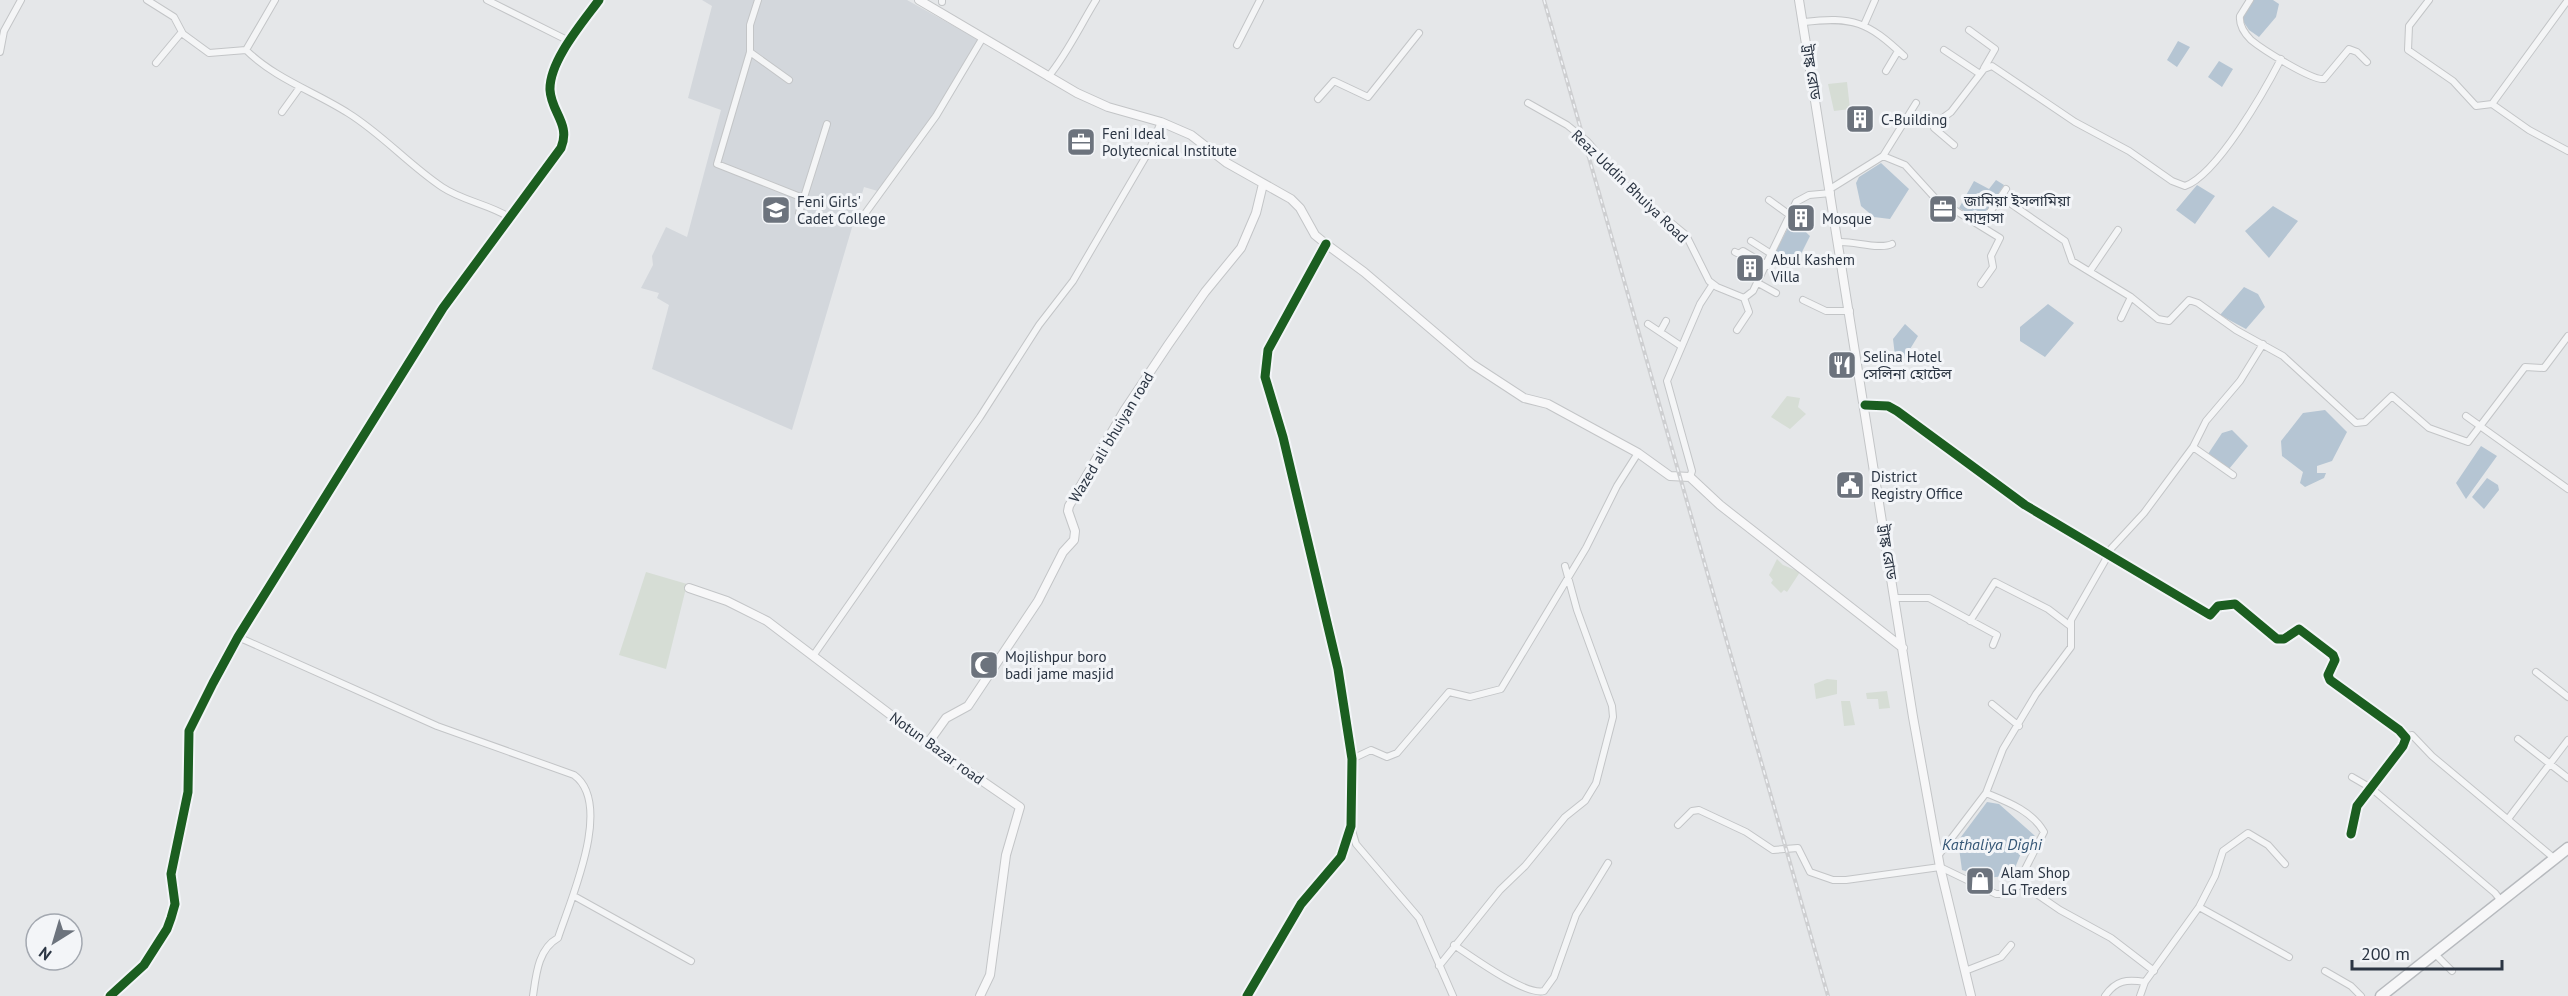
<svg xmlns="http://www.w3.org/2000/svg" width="2568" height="996" viewBox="0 0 2568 996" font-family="'PT Sans','Noto Sans Bengali',sans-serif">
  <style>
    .built { fill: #d3d7dc }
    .green { fill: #d6ddd5 }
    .water { fill: #b5c5d3 }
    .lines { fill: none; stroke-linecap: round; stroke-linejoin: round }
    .street-casing { stroke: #c3c5c7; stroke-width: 8 }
    .secondary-casing { stroke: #c3c5c7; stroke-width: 10 }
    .highway-casing { stroke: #b7babe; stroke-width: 13 }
    .street { stroke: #f4f5f6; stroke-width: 6 }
    .secondary { stroke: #f7f7f8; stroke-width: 8 }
    .highway { stroke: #f7f7f8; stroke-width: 10 }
    .rail-casing { stroke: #cecfd1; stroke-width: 4 }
    .rail { stroke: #f3f5f8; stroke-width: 1.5; stroke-dasharray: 4.5; stroke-linecap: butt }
    .cycleway-casing { stroke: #f3f5f8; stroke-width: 13 }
    .cycleway { stroke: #1b5e20; stroke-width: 9 }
    .labels { text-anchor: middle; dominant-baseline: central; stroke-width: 6; stroke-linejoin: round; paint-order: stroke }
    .street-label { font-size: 15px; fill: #2b3543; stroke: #f3f5f8 }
    .poi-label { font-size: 15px; fill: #2b3543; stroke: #f3f5f8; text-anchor: start }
    .water-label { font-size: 16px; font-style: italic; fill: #365776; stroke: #f3f5f8 }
  </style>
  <rect width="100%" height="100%" fill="#e5e7e9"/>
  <path class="built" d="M702,0h205l72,40 -45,77 -53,75 -17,-5 -72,243 -140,-61 17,-64 -12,-7 2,-5 -18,-5 12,-23 -1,-9 14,-29 21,10 34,-127 -33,-12 24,-92z"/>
  <path class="green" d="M1847,82l3,27 -16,2 -6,-27z
    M1787,396l13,2 -2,9 8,7 -16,15 -19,-12z
    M1777,559l6,6 17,7 -13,20 -3,-2 -3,3 -10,-10 2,-3 -4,-5z
    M646,572l41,12 -21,85 -47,-14z
    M1827,679l10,1v14l-21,5 -2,-15z
    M1887,691l3,17 -11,1 -1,-10h-11l-1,-6z
    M1841,701h9l5,24 -11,1z"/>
  <path class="water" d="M2252,0h21l6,4 -3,13 -17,20 -10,-7 -6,-9 -1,-6z
    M2178,41l12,6 -13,20 -10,-7z
    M2219,61l14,8 -11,18 -14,-10z
    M1881,163l28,26 -19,30 -16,-2 -13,-11 -5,-23 3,-6z
    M1996,180l8,5 -23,35 -22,-12 15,-27 15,8z
    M2197,185l18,11 -20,28 -19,-14z
    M2273,206l25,15 -29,37 -24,-27z
    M1791,222c18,5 8,4 19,14l-15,30 -21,-11z
    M2244,287l14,7 7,13 -19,22 -26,-14z
    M2048,304l26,19 -29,34 -25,-16v-14z
    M1905,324l13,12 -14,23 -9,-3 -2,-17z
    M2325,410l22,22 -15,29 -15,5v7h9l-2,5 -19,9 -5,-4 3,-11 -21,-16 -1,-15 22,-28z
    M2232,430l16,16 -19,23 -21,-15 14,-21z
    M2481,446l16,10 -31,43 -10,-16z
    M2487,478l11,7 1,5 -15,19 -12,-12z
    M1987,802l12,2 36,32 -13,15 -10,24 -24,3 -26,-8 -4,-29z"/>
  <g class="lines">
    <g class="street-casing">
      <path id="street" d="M147,0l27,17 9,17 26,19 37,-3c28,28 69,42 102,63 34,21 61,52 94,74 21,14 46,17 67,30
        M487,0l82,41
        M758,0l-8,25v27l-33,112 86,34
        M2250,0l-10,16c-1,9 4,17 11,24 11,9 61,41 73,39l25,-30 8,3 10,10
        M2429,0l-20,26 -1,24 45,31 23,25 16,-2 37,26 39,21
        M942,2v-2
        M1804,22c49,-6 64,0 100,34
        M1864,25l11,-25
        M1969,30l26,19 -11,19
        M1237,45l23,-45
        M246,50l29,-50
        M1944,50l36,24
        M0,52l4,-21 17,-31
        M750,52l39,28
        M156,63l25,-30
        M1886,71l12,-20
        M1048,77c19,-23 32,-51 48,-77
        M1318,99l16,-18 34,16 51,-64
        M1528,103l39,22 20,16 36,42 63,52 23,46 8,6 27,11 9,-7 43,-89 13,-7 22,-2
        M2492,104l76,-104
        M282,112l18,-25
        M1910,113l21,10 6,-1 14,-10 33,-43 8,-3 83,56 54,29 43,30 13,5c32,-11 80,-96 96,-127
        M1933,123l1,5 20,17
        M1883,156l22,9 30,33 65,40 -9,18 2,11 -12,17
        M1830,189l53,-33 33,-53
        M2001,197l64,44 7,20 59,36 27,22 11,2 20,-21 9,3 38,27 47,26 73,67 9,-1 27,-26 37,32 39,14 54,-71 3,-4 19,1 24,-32
        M1769,200l22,16
        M799,213l28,-89
        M864,215l72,-99 46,-77
        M1981,225l25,-36
        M1751,241l22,14
        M1839,242c15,-1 41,8 53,2
        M1735,252l4,2 4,-3 25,15
        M2090,271l28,-41
        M1758,283l18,10
        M1803,300l23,11h24
        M2121,318l10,-21
        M1648,324l33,22
        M1737,330l12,-18 -5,-14
        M1660,332l6,-11
        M1865,405l23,1 9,5 128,94 185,110 8,-9 17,-2 42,35h7l15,-10 34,26 2,5 -7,15 2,5 69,50 7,8 -3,8 -46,60 -6,28
        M2466,416l102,73
        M2193,447l40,28
        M1690,477l2,-6 -25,-90 33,-77 13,-20
        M1895,598h34l68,37 -4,10
        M1970,621l25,-39 53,27 21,16
        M238,637l199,89 137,49c40,29 -4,126 -16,163 -20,11 -22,37 -25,58
        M813,656l167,-239 59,-92 34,-44 76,-130 12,-29
        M2536,672l32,25
        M1992,704l27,22
        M2405,737l7,-2 20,21 123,103
        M2518,739l50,39
        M1352,759l19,-9 16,7 10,-4 52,-61 21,5 31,-8 85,-141 31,-62 21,-33
        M2352,777l19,11 124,105 6,8
        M1986,793c22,9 46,18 58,39l-27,53
        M2508,819l60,-79
        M1678,825l14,-14 7,-1 47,22 27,18 25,-2 12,24 23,8h13l94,-13 56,27h7l19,-10 38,26 51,28 43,33
        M1351,827l5,17 63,74 34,78
        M1938,856l48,-63 17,-44 33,-55 35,-47v-27l35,-61 1,-6 37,-40 49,-66 13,-26 34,-40 23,-37
        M574,896l117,65
        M2199,907l90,50
        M1454,945c17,11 71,51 90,46l10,-14 22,-62 32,-52
        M2434,953l18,18
        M1439,966l61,-76 25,-24 40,-49 20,-16 11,-18 17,-66 -1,-11 -35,-96 -12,-44
        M1965,971l36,-14 10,-12
        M2325,971l26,15 10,10
        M110,996l34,-31 23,-36 4,-11 4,-14 -4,-30 17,-82 1,-61 24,-48 25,-46 205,-329 118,-160c10,-24 -10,-36 -11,-58 -1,-29 33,-68 49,-90
        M1247,996l54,-92 40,-47 10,-31 1,-67 -14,-90 -55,-232 -18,-60 3,-27 58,-106
        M2105,996c11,-16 22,-17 40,-14
        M2140,996l5,-14 54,-75 16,-31 8,-25 25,-18 20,12 17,19"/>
    </g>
    <g class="secondary-casing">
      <path id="secondary" d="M919,0l158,93 31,14 53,15 30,13 36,28 64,36 9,9 15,27 11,9 38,28 108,92 52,34 24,6 90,49 32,23 20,1 30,28 183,143
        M1799,0l114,717 27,150 31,129
        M689,588l38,13 40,20 166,126 87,60 -14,48 -16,120 -10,21
        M928,743l18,-25 22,-12 70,-105 25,-49 11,-12 1,-9 -7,-20 1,-5 55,-95 44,-66 37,-53 36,-44 15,-35 7,-29"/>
    </g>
    <g class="highway-casing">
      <path id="highway" d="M2381,996l187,-148"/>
    </g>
    <use href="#street" class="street"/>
    <use href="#secondary" class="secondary"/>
    <use href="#highway" class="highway"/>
    <g class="rail-casing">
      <path id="rail" d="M1544,0l284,996"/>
    </g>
    <use href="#rail" class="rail"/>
    <g class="cycleway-casing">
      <path id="cycleway" d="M1865,405l23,1 9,5 128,94 185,110 8,-9 17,-2 42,35h7l15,-10 34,26 2,5 -7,15 2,5 69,50 7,8 -3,8 -46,60 -6,28
        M110,996l34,-31 23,-36 4,-11 4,-14 -4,-30 17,-82 1,-61 24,-48 25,-46 205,-329 118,-160c10,-24 -10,-36 -11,-58 -1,-29 33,-68 49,-90
        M1247,996l54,-92 40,-47 10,-31 1,-67 -14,-90 -55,-232 -18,-60 3,-27 58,-106"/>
    </g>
    <use href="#cycleway" class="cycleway"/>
  </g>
  <defs>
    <g id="building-square" transform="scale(1.5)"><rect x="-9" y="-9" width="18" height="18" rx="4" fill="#6c737d" stroke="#f3f5f8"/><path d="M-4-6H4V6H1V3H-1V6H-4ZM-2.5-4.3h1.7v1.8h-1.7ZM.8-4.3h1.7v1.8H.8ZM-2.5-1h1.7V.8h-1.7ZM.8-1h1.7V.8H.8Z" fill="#fff"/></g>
    <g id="office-square" transform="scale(1.5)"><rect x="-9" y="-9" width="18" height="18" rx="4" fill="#6c737d" stroke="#f3f5f8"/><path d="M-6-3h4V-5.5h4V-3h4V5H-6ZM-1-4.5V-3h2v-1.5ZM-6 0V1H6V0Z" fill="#fff"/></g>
    <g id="university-square" transform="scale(1.5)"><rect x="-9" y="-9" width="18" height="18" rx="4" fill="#6c737d" stroke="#f3f5f8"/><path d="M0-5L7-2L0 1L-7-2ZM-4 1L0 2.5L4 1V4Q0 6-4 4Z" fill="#fff"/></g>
    <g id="restaurant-square" transform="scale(1.5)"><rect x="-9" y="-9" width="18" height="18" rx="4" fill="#6c737d" stroke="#f3f5f8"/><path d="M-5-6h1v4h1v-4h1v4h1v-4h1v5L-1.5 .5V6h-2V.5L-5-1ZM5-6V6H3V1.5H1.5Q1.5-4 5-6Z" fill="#fff"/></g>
    <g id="civic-square" transform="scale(1.5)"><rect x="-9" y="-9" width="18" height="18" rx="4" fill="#6c737d" stroke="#f3f5f8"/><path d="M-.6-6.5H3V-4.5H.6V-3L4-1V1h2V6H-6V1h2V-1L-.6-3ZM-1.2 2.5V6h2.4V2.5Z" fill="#fff"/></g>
    <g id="mosque-square" transform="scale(1.5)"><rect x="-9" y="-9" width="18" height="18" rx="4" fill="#6c737d" stroke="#f3f5f8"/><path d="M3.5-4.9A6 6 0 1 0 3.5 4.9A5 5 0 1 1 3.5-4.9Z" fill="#fff"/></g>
    <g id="shop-square" transform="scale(1.5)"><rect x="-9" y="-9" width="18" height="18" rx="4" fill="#6c737d" stroke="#f3f5f8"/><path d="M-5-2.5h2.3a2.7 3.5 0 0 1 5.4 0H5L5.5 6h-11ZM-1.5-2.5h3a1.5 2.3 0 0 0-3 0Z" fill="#fff"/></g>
  </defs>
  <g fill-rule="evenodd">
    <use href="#building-square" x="1860" y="119"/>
    <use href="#office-square" x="1081" y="142"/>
    <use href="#office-square" x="1943" y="209"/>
    <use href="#university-square" x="776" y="210"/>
    <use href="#building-square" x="1801" y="218"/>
    <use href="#building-square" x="1750" y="268"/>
    <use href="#restaurant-square" x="1842" y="365"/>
    <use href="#civic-square" x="1850" y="485"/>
    <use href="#mosque-square" x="984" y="665"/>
    <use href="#shop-square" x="1980" y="881"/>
  </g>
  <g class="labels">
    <g class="street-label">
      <text transform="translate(1812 72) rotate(81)">ট্রাঙ্ক রোড</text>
      <text transform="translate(1630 186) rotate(44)">Reaz Uddin Bhuiya Road</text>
      <text transform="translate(1111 437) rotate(-59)">Wazed ali bhuiyan road</text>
      <text transform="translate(1888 552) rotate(81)">ট্রাঙ্ক রোড</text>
      <text transform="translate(937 748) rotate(36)">Notun Bazar road</text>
    </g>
    <g class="poi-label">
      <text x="1881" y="119">C-Building</text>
      <text x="1102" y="133">Feni Ideal<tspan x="1102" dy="17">Polytecnical Institute</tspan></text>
      <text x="1964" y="200">জামিয়া ইসলামিয়া<tspan x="1964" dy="17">মাদ্রাসা</tspan></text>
      <text x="797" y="201">Feni Girls'<tspan x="797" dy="17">Cadet College</tspan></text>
      <text x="1822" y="218">Mosque</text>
      <text x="1771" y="259">Abul Kashem<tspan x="1771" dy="17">Villa</tspan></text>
      <text x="1863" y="356">Selina Hotel<tspan x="1863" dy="17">সেলিনা হোটেল</tspan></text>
      <text x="1871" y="476">District<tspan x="1871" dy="17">Registry Office</tspan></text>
      <text x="1005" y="656">Mojlishpur boro<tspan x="1005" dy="17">badi jame masjid</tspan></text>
      <text x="2001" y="872">Alam Shop<tspan x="2001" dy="17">LG Treders</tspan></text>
    </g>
    <g class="water-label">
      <text x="1992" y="844">Kathaliya Dighi</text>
    </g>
  </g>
  <g transform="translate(54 942) rotate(217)"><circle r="28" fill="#f3f5f8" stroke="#a3a8b0" stroke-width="1.5"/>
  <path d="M0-4.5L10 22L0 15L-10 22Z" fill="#6c737d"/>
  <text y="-9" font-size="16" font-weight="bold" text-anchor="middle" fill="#2b3543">N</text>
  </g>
  <path d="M2352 960v9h150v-9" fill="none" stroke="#2b3543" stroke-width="3"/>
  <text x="2361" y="960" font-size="18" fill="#2b3543" stroke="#f3f5f8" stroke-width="4.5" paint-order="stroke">200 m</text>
</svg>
